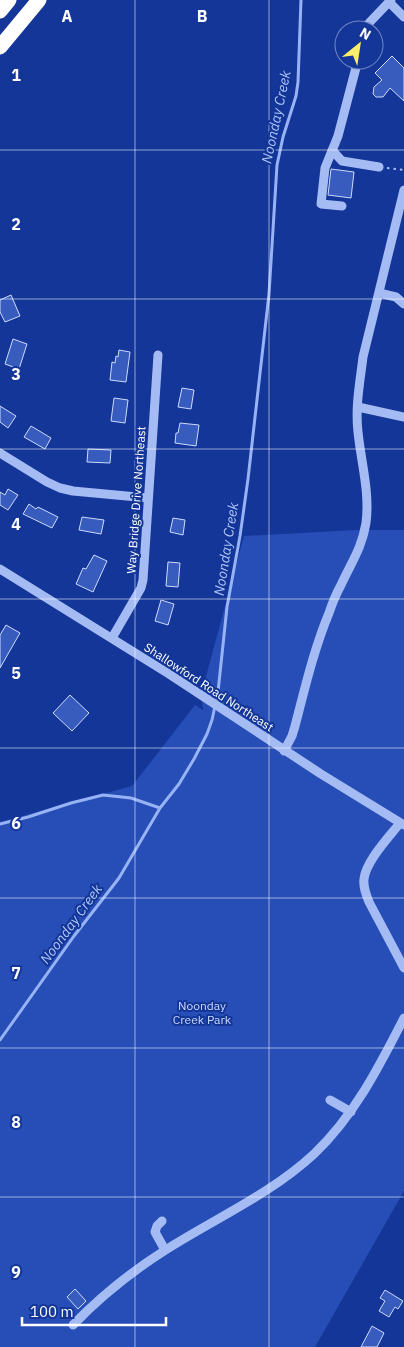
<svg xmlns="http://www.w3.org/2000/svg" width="404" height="1347" viewBox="0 0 404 1347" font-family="'IBM Plex Sans',sans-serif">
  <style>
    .green { fill: #264eb6 }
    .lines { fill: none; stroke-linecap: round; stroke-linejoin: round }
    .stream { stroke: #97b3f6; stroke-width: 3 }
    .building { fill: #375cbe; stroke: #cddafd }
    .path { stroke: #a5bbf3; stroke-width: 2; stroke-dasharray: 2.5 4; stroke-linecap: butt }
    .minor { stroke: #a5bbf3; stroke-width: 9 }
    .highway { stroke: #fff; stroke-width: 15 }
    .grid { fill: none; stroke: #fff; stroke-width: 1; stroke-opacity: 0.55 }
    .labels { text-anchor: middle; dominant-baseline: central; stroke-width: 4; stroke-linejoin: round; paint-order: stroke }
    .street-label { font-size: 12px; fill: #fff; stroke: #133698 }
    .park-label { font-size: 12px; fill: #cddafd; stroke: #133698 }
    .water-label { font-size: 14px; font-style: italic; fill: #b1c6fa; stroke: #133698 }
    .grid-label { font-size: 16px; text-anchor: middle; font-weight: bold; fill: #fff; stroke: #133698; stroke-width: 4; stroke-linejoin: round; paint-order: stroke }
  </style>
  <rect width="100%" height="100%" fill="#133698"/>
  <path class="green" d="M356,530h48v661l-89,156h-315v-525l132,-36 63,-81 8,5 -2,-15 43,-159z"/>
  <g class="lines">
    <path class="stream" d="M0,824l28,-7 43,-14 32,-8 28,3 29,10
      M0,1040l74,-104 45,-58 41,-70 19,-24 15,-25 13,-25 5,-14 6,-28 9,-85 13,-71 8,-57 21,-185 8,-129 6,-28 13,-41 2,-14 3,-82"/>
  </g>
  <path class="building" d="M392,56l12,12v33l-14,-13 -7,9h-7l-3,-3 1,-7 8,-7 -7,-7z
    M331,169l23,3 -3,26 -23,-3z
    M11,295l9,21 -15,6 -5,-10v-12z
    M13,339l14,5 -8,25 -14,-5z
    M119,350l11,2 -4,30 -16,-2 2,-18 3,1 1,-7 2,1z
    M182,388l12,2 -3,19 -13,-2z
    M114,398l14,2 -3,23 -14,-2z
    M0,406l16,10 -8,12 -8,-6z
    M180,423l19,2 -3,21 -21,-3 1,-10h2z
    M31,426l20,12 -6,11 -21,-12z
    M88,449l23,1 -1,13 -23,-1z
    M8,489l10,6 -10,15 -8,-5v-13l5,3z
    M29,504l7,5 2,-2 20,10 -6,11 -29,-14z
    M82,517l22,3 -3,14 -22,-4z
    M173,518l12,2 -2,15 -13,-3z
    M94,555l13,6 -14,31 -17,-8 7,-16 3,1z
    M168,562l12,1 -2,24 -12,-1z
    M161,600l13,4 -6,21 -13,-4z
    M6,625l14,8 -20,35v-33z
    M70,695l19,18 -17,18 -19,-18z
    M75,1289l11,12 -8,8 -11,-12z
    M385,1290l18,11 -5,8 -3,-2 -6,10 -10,-6 6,-10 -5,-3z
    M372,1326l12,7 -7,14h-16z"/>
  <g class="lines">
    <path class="path" d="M387,168l17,2"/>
    <path class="minor" d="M389,2l15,15
      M365,30l3,-6 23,-24
      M332,150l10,11 37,6
      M342,206l-21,-2 4,-36 13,-32 20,-76
      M379,293l17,4 8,7
      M358,407l46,10
      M0,453l47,29 13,6 13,3 75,7
      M0,569l169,105 152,100 83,51
      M112,638l29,-50 2,-8 15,-225
      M284,751l8,-15 3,-10c10,-38 19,-77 34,-113 3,-9 7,-19 12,-28 10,-22 21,-37 25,-62 4,-31 -5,-61 -8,-91 -3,-25 2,-50 5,-75l41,-167
      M400,823c-11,14 -34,38 -36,56 -1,8 2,15 5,23l35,66
      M330,1100l21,12
      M162,1221l-5,5 -2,6 10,18
      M73,1325c28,-29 58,-53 91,-74 50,-32 107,-57 150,-97 40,-38 65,-87 90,-136"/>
    <path class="highway" d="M0,11l9,-11
      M0,47l39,-47"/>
  </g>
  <path class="grid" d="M135,0v1347M269,0v1347M0,150h404M0,299h404M0,449h404M0,599h404M0,748h404M0,898h404M0,1048h404M0,1197h404"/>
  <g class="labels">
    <g class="street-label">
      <text transform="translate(136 500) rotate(-86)">Way Bridge Drive Northeast</text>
      <text transform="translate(209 687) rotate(33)">Shallowford Road Northeast</text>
    </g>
    <g class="park-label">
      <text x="202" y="1005">Noonday<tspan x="202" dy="14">Creek Park</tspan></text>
    </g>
    <g class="water-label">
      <text transform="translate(276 117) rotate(-78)">Noonday Creek</text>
      <text transform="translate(226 549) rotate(-81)">Noonday Creek</text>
      <text transform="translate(71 924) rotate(-54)">Noonday Creek</text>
    </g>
  </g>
  <g class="grid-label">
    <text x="67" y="22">A</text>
    <text x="202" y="22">B</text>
    <text x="16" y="81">1</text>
    <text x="16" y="230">2</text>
    <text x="16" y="380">3</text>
    <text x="16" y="530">4</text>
    <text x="16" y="679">5</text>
    <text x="16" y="829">6</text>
    <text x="16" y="979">7</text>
    <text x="16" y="1128">8</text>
    <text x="16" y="1278">9</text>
  </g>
  <g transform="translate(359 45) rotate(30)"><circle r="24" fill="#133698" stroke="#7186c1"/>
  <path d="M0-4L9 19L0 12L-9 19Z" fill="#ffed67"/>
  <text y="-8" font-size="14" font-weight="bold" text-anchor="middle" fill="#ffffff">N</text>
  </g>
  <path d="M22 1317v8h144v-8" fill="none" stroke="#ffffff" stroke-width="2.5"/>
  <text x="30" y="1317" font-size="15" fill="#ffffff" stroke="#133698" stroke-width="4" paint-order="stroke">100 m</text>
</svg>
